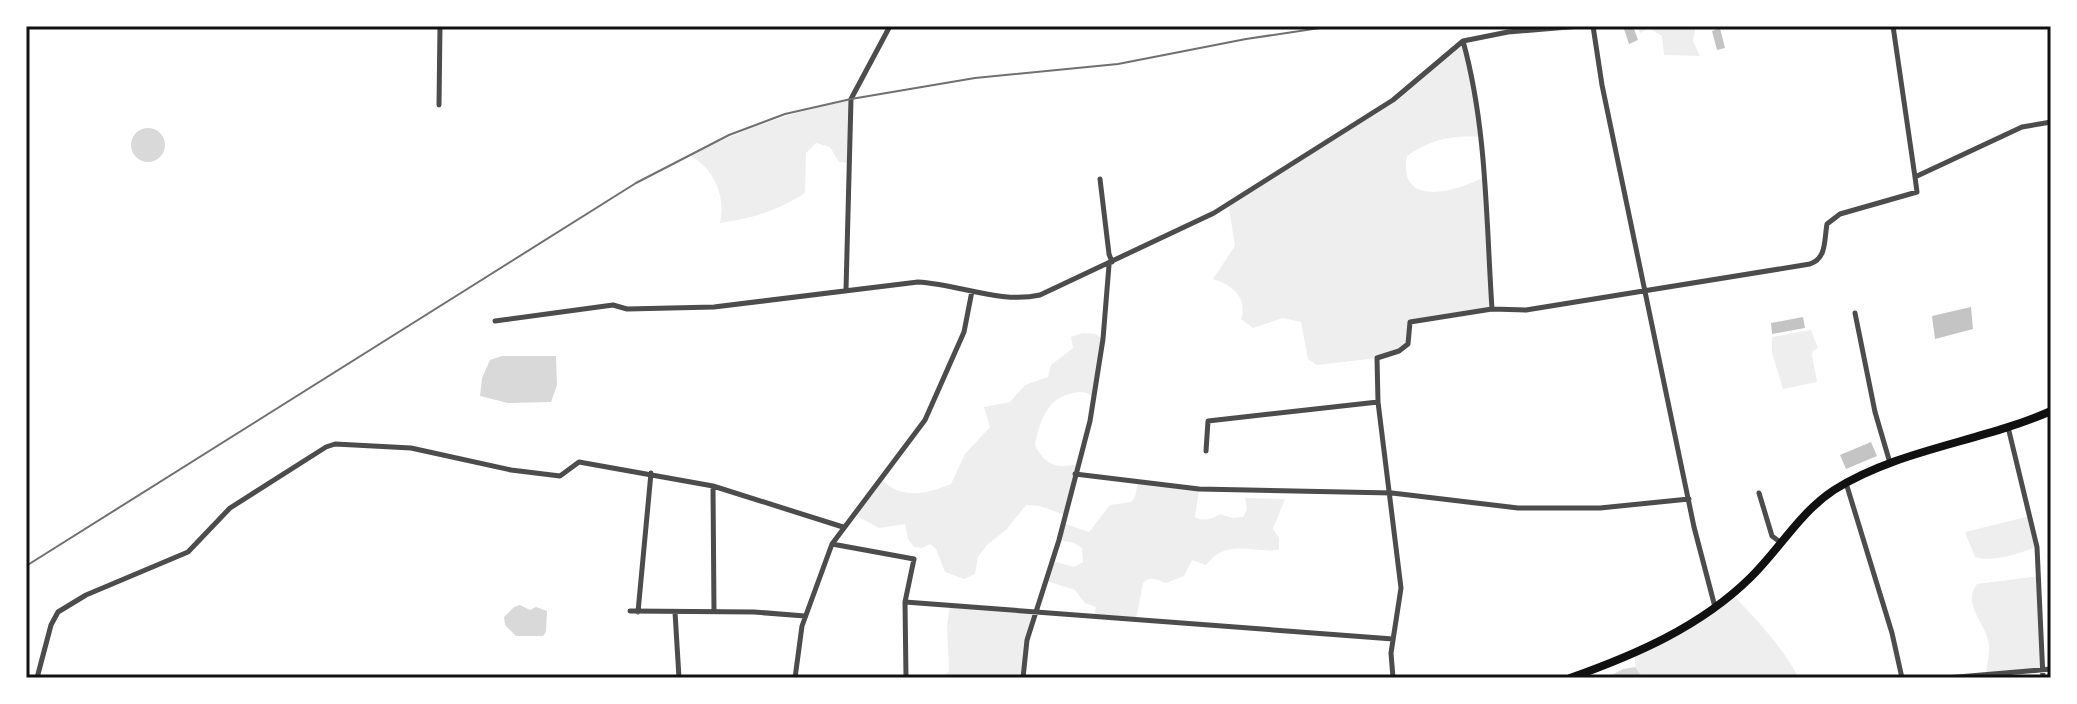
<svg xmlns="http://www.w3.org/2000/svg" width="2077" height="704" viewBox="0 0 2077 704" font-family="Lato,sans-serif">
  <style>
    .green { fill: #eee }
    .water { fill: #d9d9d9 }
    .building { fill: #c4c4c4 }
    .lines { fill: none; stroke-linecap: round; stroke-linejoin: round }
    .minor { stroke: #4c4c4c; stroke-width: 5 }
    .trunk { stroke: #111; stroke-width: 8 }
    .rail { stroke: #707070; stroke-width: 2 }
    .neatline { fill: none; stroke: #111; stroke-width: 3 }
  </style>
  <rect width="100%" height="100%" fill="#fff"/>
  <path class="green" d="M1637,26h59l-3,15 7,15 -36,-1 -2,-19 -13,-8 -9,5z
    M1463,41l18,96c-29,-2 -49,2 -74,19 -10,54 52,35 79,20l6,133 -82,13 -2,22 -31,14 -60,7 -9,-6 -7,-37 -18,-4 -30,10 -12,-9c7,-22 -9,-34 -28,-40l22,-33 -7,-44 165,-102z
    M851,99l-2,64 -10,-1 -9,-15 -14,-4 -10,10 -1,40c-28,18 -52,25 -85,30 6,-27 -6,-54 -29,-67 53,-29 101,-43 160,-57z
    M1811,330l7,18 -5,3 -1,4 5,27 -34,7 -11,-36v-16z
    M1082,333l13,1 8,5 -9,58c-8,-6 -15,-6 -25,-3 -23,6 -30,30 -34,51 10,20 21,24 43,19l-13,51 -25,-9 -14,-1 -19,24 -20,16 -9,12 -3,17 -11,5 -19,-7 -9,-23 -6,-5 -8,4 -8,-1 -6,-8 -3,-15 -26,4 -26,-14 28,-35c20,21 46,15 70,5l14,-30 25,-27 -6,-20 26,-5 15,-17 23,-8 3,-12 22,-17 -2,-11z
    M1138,481l61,8 -4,28c9,5 17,2 25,-3l12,4 11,-1 4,-8 -2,-11 40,1 -12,30 6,9v12c-28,3 -53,-12 -73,15l-14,-5 -8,16 -18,7c-9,-3 -16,-8 -23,0l-7,36 -42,-2 2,-10 -11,-4 -10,-13 -28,-9 6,-20 21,6 9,-5 -1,-14 -8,-5 -15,-3 4,-17 26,9 21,-27 21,-3 4,-5z
    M2030,516l7,31c-19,6 -43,16 -62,10l-10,-25z
    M2039,576l4,93 -57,5c1,-11 5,-23 2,-34 -4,-18 -26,-36 -11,-56z
    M1732,594c25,26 49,51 67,84h-156l-8,-11v-14z
    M950,606l86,7 -9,27 -4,38h-81l7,-7 -2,-46z"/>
  <path class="water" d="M131 145a17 17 0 1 1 34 0a17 17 0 1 1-34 0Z
    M502,356h54l1,29 -6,17 -43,1 -28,-7 2,-18 8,-18z
    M520,605l10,5 6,-3 11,4 -1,21 -3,4h-27l-11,-11 -1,-8 10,-10z
    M1635,667l8,11h-37l17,-9z"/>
  <path class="building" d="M1623,26h10l5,14 -9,4z
    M1720,28l5,20 -8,2 -5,-19z
    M1971,307l2,22 -38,10 -3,-23z
    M1803,317l2,11 -33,6 -1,-11z
    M1871,442l6,14 -31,13 -6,-14z"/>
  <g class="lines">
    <path class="minor" d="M1593,26l9,59 92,442 21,80
      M1893,26l22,151
      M1463,41c24,87 23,178 29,268
      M439,105l1,-79
      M1100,179l9,75 3,8
      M846,290l5,-191 39,-73
      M1855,313l20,99 15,51
      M495,321l118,-16 14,4 87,-2 204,-25c40,2 82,22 122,13l174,-82 179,-113 70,-59 45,-9 72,-6
      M2008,427l29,120 6,131
      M1206,451l2,-30 170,-19
      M1075,474l124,15 193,4 126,15h82l89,-9
      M1846,483l46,150 10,45
      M713,486l1,126
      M1759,493l13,43 8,6
      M832,544l82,15 -9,43 488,37
      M905,602l1,76
      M630,611l124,1 51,4
      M638,612l13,-139
      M675,612l4,66
      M37,678l14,-53 7,-13 28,-17 102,-43 42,-44 96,-61 9,-3 76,4 100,22 49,6 19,-14 134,24 130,41
      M795,678l7,-52 30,-82 93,-124 39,-88 8,-41
      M1023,678l4,-38 32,-100 31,-119 13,-82 6,-74
      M1393,678l-2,-25 10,-65 -23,-186 -1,-44 22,-7 9,-7 2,-22 82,-13 34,1 284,-46c17,-6 14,-24 17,-40l13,-10 77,-22 -2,-15 107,-50 29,-5
      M1946,678l105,-9"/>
    <path class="trunk" d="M1570,678c65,-23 130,-51 180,-100 29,-28 49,-65 84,-88 65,-41 147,-48 217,-79"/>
    <path class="rail" d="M26,566l610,-383 93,-48 56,-21 66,-15 124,-21 143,-14 128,-25 87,-13"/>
  </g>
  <rect width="2077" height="704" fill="none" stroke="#ffffff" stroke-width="56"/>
  <rect x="28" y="28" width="2021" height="648" class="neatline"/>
</svg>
